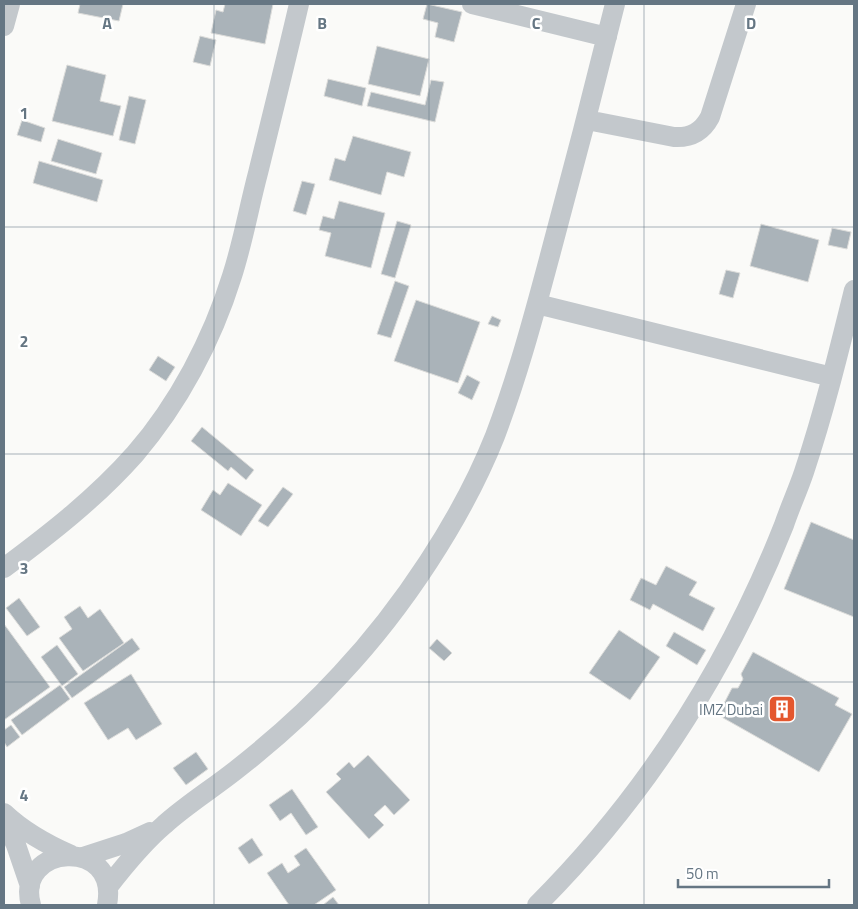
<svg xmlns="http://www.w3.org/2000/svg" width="858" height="909" viewBox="0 0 858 909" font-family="'Titillium Web',sans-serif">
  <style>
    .building { fill: #aab3b9; stroke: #dcdcda }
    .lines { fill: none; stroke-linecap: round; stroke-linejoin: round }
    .minor { stroke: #c3c8cc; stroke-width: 20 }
    .grid { fill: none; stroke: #657683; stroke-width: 1; stroke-opacity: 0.55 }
    .labels { text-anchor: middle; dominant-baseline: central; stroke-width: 5; stroke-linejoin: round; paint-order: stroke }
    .poi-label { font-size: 15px; fill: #657683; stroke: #fff; text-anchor: end }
    .grid-label { font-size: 16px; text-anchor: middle; font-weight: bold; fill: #657683; stroke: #fff; stroke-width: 5; stroke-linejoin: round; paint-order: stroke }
  </style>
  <rect width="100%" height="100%" fill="#fafaf8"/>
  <path class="building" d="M80,4h43l-4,17 -41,-8z
    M225,4h48l-8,40 -54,-11 5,-23 7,2z
    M427,4l35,8 -8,30 -19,-5 3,-14 -15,-4z
    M200,36l16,4 -6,26 -17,-4z
    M377,46l52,13 -9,37 -52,-12z
    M67,65l39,10 -6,26 21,5 -8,30 -61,-15z
    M328,79l38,9 -4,18 -38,-10z
    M431,80l13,2 -9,40 -68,-16 4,-14 54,13z
    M129,96l17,4 -11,44 -16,-4z
    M22,120l23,8 -4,14 -24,-7z
    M353,136l58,16 -7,25 -17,-5 -6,23 -52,-15 6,-22 10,3z
    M58,139l44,14 -6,21 -45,-13z
    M39,161l64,19 -6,22 -64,-19z
    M302,181l13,3 -9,31 -13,-4z
    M339,201l46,12 -14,55 -46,-12 6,-23 -12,-3 4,-14 11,3z
    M397,221l14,4 -16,53 -14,-4z
    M761,224l58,16 -11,42 -58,-16z
    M832,228l19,4 -4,17 -19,-4z
    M726,270l14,3 -7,25 -14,-4z
    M395,281l14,5 -18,52 -14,-4z
    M416,300l64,22 -22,61 -64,-22z
    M492,316l9,4 -3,7 -10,-3z
    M158,356l17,11 -9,14 -17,-11z
    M467,375l13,7 -8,18 -14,-7z
    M202,427l52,43 -8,10 -15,-13 -3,4 -37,-30z
    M228,483l34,22 -21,31 -40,-26 12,-20 7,5z
    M283,487l10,7 -25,33 -10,-6z
    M811,522l43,18v77l-70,-28z
    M666,566l31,16 -8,13 26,13 -12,23 -50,-27 -3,6 -20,-10 11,-22 15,7z
    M19,598l21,29 -13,9 -21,-28z
    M80,606l8,12 12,-9 24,34 -41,28 -24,-33 13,-9 -8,-12z
    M4,624l46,63 -46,33z
    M619,630l41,27 -30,43 -41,-27z
    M674,632l32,18 -9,15 -31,-19z
    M132,638l8,11 -68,49 -8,-11z
    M437,639l15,14 -8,8 -15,-13z
    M57,645l21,29 -16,12 -21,-29z
    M753,652l86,46 -4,7 17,9 -33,58 -101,-57 14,-27h6l5,-9 -2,-5z
    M131,674l31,50 -26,16 -8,-12 -20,12 -24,-37z
    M60,685l10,14 -48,36 -11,-15z
    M11,725l9,12 -13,10 -3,-5v-12z
    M196,752l12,17 -22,16 -13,-17z
    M368,755l42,45 -16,15 -9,-10 -11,10 10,10 -15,14 -43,-47 15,-13 -5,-5 13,-12 5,6z
    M292,789l26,38 -12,8 -15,-22 -11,8 -11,-16z
    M252,838l11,17 -14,9 -11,-16z
    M306,848l30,42 -22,15h-25l-22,-32 15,-10 6,10 12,-8 -6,-9z
    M333,897l6,8h-16z"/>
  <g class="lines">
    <path class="minor" d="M472,4l135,33
      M4,26l6,-22
      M587,120l87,17c17,1 28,-5 36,-20l36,-113
      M537,304l295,73
      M4,568c47,-35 92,-70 131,-114 44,-51 77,-114 97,-178 11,-34 17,-69 26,-103 14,-57 28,-113 41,-169
      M4,813c20,19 42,31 67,42
      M4,820l12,25 14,41
      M83,857l43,-14 24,-11
      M108,887c17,-22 35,-44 56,-62 22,-20 48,-36 72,-55 37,-29 73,-61 105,-96 61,-65 121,-155 154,-238 22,-58 38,-117 54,-177 23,-85 45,-170 66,-255
      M31,905c-17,-61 89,-69 76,0
      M537,905c110,-110 190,-236 247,-380 6,-18 14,-35 20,-53 20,-60 35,-121 50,-182"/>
  </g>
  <path class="grid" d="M214,4v901M429,4v901M644,4v901M4,227h850M4,454h850M4,682h850"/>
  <defs>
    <g id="building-square" transform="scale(1.4375)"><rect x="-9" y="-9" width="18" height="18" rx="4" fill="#e4572e" stroke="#fff"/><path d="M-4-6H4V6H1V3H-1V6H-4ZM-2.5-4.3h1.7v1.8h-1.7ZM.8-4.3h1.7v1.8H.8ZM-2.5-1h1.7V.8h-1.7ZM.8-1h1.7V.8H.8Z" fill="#fff"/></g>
  </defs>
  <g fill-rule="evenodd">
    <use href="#building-square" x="782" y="709"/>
  </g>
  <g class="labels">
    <g class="poi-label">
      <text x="763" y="709">IMZ Dubai</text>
    </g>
  </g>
  <g class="grid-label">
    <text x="107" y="29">A</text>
    <text x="322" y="29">B</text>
    <text x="536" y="29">C</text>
    <text x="751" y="29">D</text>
    <text x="24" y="119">1</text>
    <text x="24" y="347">2</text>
    <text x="24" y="574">3</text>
    <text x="24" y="801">4</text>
  </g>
  <rect width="858" height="909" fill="none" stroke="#657683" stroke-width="10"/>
  <path d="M678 879v8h151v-8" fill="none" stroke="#657683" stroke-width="2.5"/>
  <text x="686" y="879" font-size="15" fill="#657683" stroke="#ffffff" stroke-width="4" paint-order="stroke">50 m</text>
</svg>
